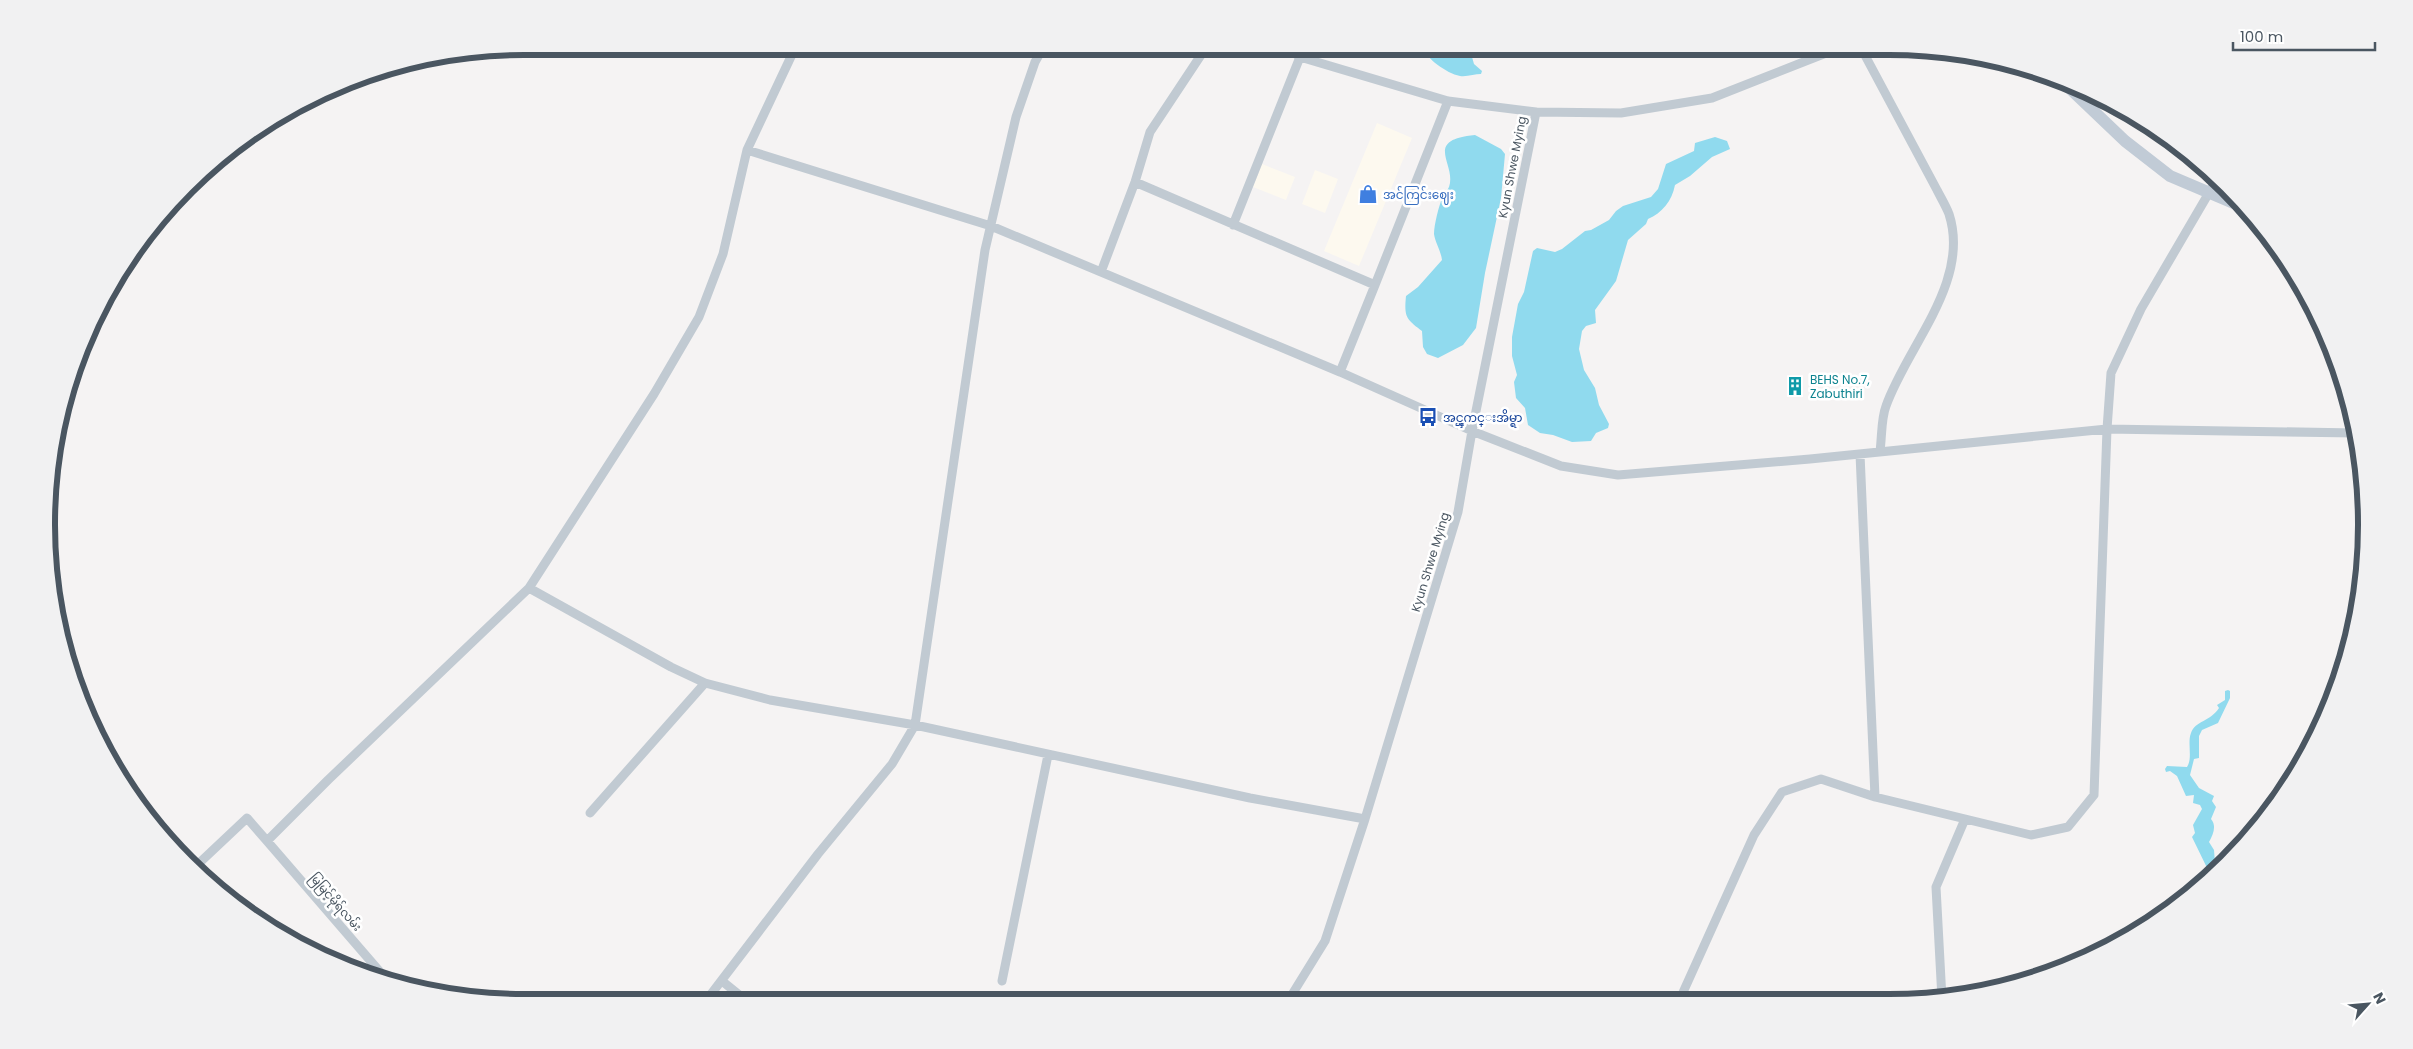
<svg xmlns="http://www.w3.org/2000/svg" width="2413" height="1049" viewBox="0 0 2413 1049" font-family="Poppins,'Noto Sans Myanmar',sans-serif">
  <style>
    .commercial { fill: #fdf9ef }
    .water { fill: #90daee }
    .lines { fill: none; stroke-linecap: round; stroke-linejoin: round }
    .street { stroke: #c1cad2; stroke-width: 9 }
    .secondary { stroke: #c1cbd6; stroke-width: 12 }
    .labels { text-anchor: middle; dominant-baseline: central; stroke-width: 5; stroke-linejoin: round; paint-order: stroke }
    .street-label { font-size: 12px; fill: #4a5661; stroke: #fff }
    .shop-label { font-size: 12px; fill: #366cbe; stroke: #fff; text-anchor: start }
    .culture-label { font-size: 12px; fill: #0d838f; stroke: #fff; text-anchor: start }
    .transit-label { font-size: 12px; fill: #164399; stroke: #fff; text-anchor: start }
    .rim { fill: none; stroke: #4a5661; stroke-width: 6 }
  </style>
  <rect width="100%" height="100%" fill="#f5f3f3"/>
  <path class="commercial" d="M1377,123l35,15 -53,128 -35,-15z
    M1262,164l33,13 -9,23 -33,-13z
    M1315,170l23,9 -13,34 -23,-9z"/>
  <path class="water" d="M1421,46h55l-4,11 2,7 8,7 -1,3c-6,0 -14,3 -21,2 -14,-3 -33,-17 -39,-30z
    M1475,135l26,14 4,5 -4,44 -16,75 -9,55 -13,17 -25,13 -11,-4 -4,-7 -1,-16c-16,-12 -18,-14 -16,-35l12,-9 24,-27c-1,-9 -7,-18 -8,-26 0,-9 5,-29 9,-38 1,-3 5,-6 6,-9 8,-23 -27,-47 26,-52z
    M1715,137l12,4 3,8 -18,8 -22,19 -15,9c-3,16 -13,28 -27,34l-2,5 -18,16 -12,41 -21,29 1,13 -10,3 -4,5 -3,18 5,21 11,18 4,17 10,19 -1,4 -12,5 -5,8 -19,1 -19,-7 -13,-2 -12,-8 -3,-17 -9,-10 -2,-16 3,-7 -5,-19v-19l6,-33 6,-12 9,-41 4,-3 18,4 7,-3 23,-18 6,-1 18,-10 7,-9 7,-5 28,-9 7,-8 8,-25 28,-13 1,-8z
    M2228,690l2,1v7l-12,25 -16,7 -3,6v22l-5,1 -4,16 9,13 15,8 -2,5 4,6 -5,12c6,7 2,16 -2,23l5,8 1,13 3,3 -8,8 -18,-37 3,-4 -2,-8 9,-16 -2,-4 -7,-2 1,-8 -8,1 -9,-20 -7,-5 -4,1 -1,-3 2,-3 20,1c6,-9 0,-24 4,-34 4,-12 20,-12 28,-25l-2,-3 8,-5v-9z"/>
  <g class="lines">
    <path class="street" d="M1285,46l15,11 148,44 88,11 85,1 91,-15 132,-52
      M1860,46l77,144c4,8 9,16 12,24 22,68 -42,132 -63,192 -5,13 -4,31 -6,45
      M747,150l244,76 349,146 132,59 89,35 57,9 192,-16 297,-30 249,4
      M1135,182l240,103 -35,87
      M1233,225l67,-168
      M1101,272l34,-90 15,-50 57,-86
      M1375,285l73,-184
      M1860,454l15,343
      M529,588l142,79 34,16 65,17 145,25 335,73 115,21
      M590,813l115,-130
      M267,841l120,139
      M195,867l52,-49 20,23 61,-61 201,-192 125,-194 45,-77 24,-63 24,-104 49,-104
      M722,981l26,21
      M1002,981l46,-226
      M1680,999l74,-164 28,-43 39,-13 54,18 156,38 37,-8 26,-32 13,-366 4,-56 30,-64 76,-130
      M1942,999l-6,-112 29,-68
      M1288,1001l37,-60 40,-122 93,-307 14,-81 64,-319
      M705,1002l113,-148 74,-90 23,-39 70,-475 31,-133 19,-55 9,-16"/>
    <path class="secondary" d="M2061,80l64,61 45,35 73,31
      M2116,105l11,10 40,23"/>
  </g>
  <defs>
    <g id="shop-bare" transform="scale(1.5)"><path d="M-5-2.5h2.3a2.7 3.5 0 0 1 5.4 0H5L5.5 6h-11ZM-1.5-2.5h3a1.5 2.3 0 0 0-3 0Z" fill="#3f7fe0" stroke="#fff" stroke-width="2.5" paint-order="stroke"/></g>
    <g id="building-bare" transform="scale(1.5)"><path d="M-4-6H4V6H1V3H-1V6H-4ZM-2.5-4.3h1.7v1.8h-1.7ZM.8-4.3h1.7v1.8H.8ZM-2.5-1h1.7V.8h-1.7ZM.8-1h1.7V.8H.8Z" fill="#0f9aa8" stroke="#fff" stroke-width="2.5" paint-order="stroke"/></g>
    <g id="bus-bare" transform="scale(1.5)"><path d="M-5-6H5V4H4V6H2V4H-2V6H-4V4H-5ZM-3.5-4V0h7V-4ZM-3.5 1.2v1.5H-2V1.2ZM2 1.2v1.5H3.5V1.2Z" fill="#1a4fb4" stroke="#fff" stroke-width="2.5" paint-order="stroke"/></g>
  </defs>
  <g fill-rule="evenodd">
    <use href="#shop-bare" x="1368" y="194"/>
    <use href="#building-bare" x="1795" y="386"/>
    <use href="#bus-bare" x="1428" y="417"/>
  </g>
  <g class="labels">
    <g class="street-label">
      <text transform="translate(1512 167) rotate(-79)">Kyun Shwe Mying</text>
      <text transform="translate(1430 562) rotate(-73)">Kyun Shwe Mying</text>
      <text transform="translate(336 902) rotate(49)">မြမြင့်မိုရ်လမ်း</text>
    </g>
    <g class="shop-label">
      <text x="1383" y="194">အင်ကြင်းဈေး</text>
    </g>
    <g class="culture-label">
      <text x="1810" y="379">BEHS No.7,<tspan x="1810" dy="14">Zabuthiri</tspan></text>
    </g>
    <g class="transit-label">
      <text x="1443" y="417">အင္ၾကင္းအိမ္ရာ</text>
    </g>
  </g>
  <path d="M0 0H2413V1049H0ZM524 55H1889A469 469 0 0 1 2358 524V525A469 469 0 0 1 1889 994H524A469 469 0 0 1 55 525V524A469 469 0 0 1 524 55Z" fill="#f1f1f2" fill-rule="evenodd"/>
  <path class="rim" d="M524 55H1889A469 469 0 0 1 2358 524V525A469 469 0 0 1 1889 994H524A469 469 0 0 1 55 525V524A469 469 0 0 1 524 55Z"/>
  <g transform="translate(2368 1004) rotate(63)" stroke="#ffffff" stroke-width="4" paint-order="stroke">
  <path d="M0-4L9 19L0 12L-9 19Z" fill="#4a5661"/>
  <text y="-8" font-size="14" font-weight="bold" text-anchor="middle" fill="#4a5661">N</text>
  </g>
  <path d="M2233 42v8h142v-8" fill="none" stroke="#4a5661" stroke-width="2.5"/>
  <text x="2240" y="42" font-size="15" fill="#4a5661" stroke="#ffffff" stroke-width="4" paint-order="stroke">100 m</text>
</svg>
